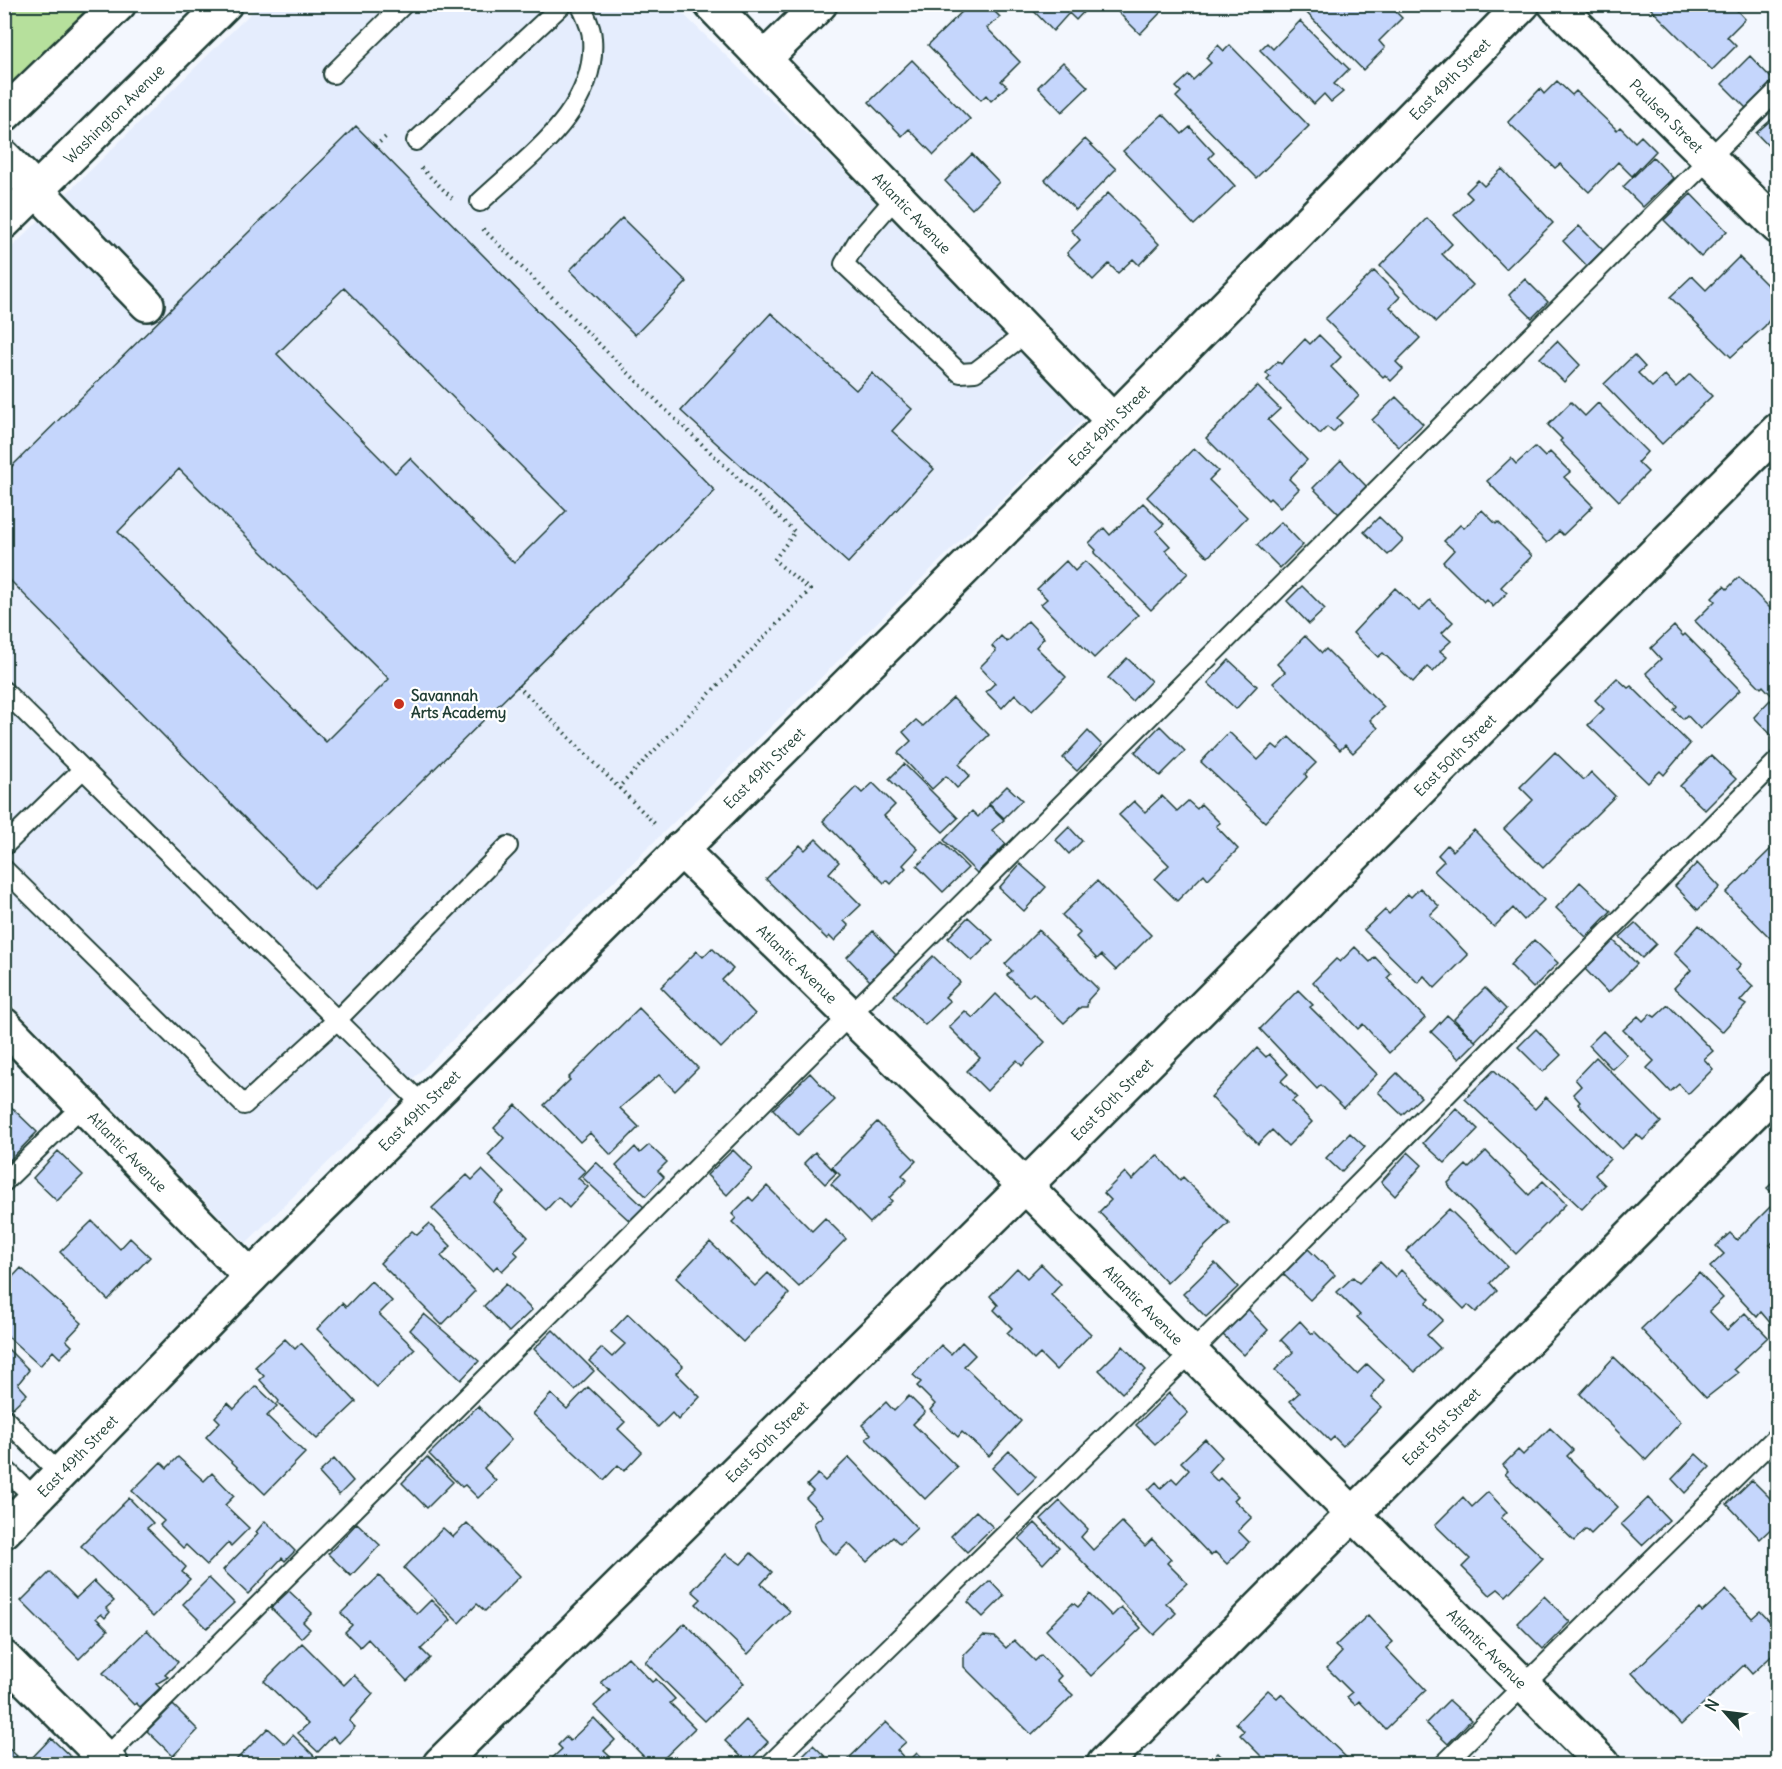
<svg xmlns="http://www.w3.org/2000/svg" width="1782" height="1769" viewBox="0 0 1782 1769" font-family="Delius,sans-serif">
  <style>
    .built { fill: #e5edfd }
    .green { fill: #b6e09c; stroke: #6a8e68; stroke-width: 1.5 }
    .building { fill: #c5d6fc; stroke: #1f3d34; stroke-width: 1.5; fill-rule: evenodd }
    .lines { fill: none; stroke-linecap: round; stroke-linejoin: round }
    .lane-casing { stroke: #1f3d34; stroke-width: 22 }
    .street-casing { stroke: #1f3d34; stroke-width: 38 }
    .secondary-casing { stroke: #1f3d34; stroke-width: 38 }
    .path { stroke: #1f3d34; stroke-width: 4; stroke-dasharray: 1.5 4.5; stroke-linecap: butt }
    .lane { stroke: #fff; stroke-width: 18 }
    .street { stroke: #fff; stroke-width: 33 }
    .secondary { stroke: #fff; stroke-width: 33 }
    .poi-dot { fill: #c8321e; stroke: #fff; stroke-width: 2 }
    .labels { text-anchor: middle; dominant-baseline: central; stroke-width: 4.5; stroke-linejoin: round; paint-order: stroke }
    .street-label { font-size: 15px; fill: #1f3d34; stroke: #fff }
    .poi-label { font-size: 15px; font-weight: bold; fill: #1f3d34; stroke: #fff; text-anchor: start }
  </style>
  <rect width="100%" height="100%" fill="#f3f7fe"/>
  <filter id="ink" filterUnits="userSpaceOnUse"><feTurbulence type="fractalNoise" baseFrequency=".0167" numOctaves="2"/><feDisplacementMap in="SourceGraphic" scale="12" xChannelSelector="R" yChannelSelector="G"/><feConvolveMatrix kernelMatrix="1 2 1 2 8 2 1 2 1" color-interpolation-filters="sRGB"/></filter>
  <g filter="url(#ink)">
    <path class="built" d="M259,5h415l418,406 -846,832 -241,-245v-744z"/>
    <path class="green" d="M5,5h86l-86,87z"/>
    <path class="building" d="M970,4h17l13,13 -13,11 33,34 -19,19 6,5 -16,15 -5,-6 -5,5 -53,-55z
      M1027,4h64l-15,16 -7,-7 -16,18z
      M1110,4h45l7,7 -22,23z
      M1298,4h90l14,14 -23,23 6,7 -22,22z
      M1646,4h85l14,15 -18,18 9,9 -24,24z
      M1300,21l49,48 -15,15 9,8 -12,10 -7,-8 -10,10 -54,-54 7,-7 6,6z
      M1218,45l6,6 6,-6 79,81 -53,52 -80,-81 5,-5 -5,-5 13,-12 4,5 18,-17 -5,-5z
      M1750,56l24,25 -28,27 -24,-24z
      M912,60l58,59 -36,36 -25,-26 -7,7 -33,-34z
      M1063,62l25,25 -26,25 -24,-25z
      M1557,81l15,14 4,-4 41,39 3,-3 15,15 6,-6 15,15 -24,25 -14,-14 -29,30 -29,-28 -5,4 -47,-46 32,-33 4,5z
      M1163,114l19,20 8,-7 24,26 -5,5 26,28 -41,39 -71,-74z
      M1778,114v42l-22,-23z
      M356,126l359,365 -401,397 -310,-314v-100zM344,288l222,223 -52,52 -104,-105 -15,15 -118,-119zM179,469l210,210 -63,63 -208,-210z
      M1085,139l31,30 -40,41 -31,-30z
      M972,154l27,28 -27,27 -27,-28z
      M1653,157l20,21 -30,29 -20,-20z
      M1502,169l51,54 -47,46 -52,-54 18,-17 -6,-6 12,-12 6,6z
      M1108,193l51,51 -20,21 -6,-6 -15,14 -9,-9 -16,16 -26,-27 13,-13 -9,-10z
      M1691,194l36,37 -26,26 -37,-37z
      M622,218l65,64 -52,53 -65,-65z
      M1427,218l25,26 -10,10 31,31 -37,37 -56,-56z
      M1579,226l24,24 -16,16 -24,-25z
      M1739,257l39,39v12l-13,18 -34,31 -61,-60 22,-21 14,14z
      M1374,271l26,26 -10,10 30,31 -24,24 7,7 -12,12 -6,-6 -2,2 -58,-58z
      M1525,279l23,23 -16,16 -23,-23z
      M771,313l85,77 16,-17 40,36 -20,22 42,38 -86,94 -167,-152z
      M1319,335l22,22 -10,10 28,29 -22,22 5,5 -9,9 -6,-5 -7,7 -53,-54 3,-3 -4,-4 12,-12 3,3 24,-25 5,5z
      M1557,341l23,24 -16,17 -24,-24z
      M1634,355l11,12 -7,6 14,14 13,-12 11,12 14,-13 22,22 -50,48 -58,-60z
      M1257,386l23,23 -12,11 39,40 -18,19 10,10 -19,19 -10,-10 -2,2 -62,-62z
      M1396,397l27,27 -24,23 -27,-27z
      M1571,402l14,14 13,-13 49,49 -9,10 10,10 -29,29 -59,-60 2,-2 -14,-14z
      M1535,447l10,10 5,-5 20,20 -6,5 29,29 -30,29 -4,-4 -12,12 -60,-62 24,-23 5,6z
      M1194,448l24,23 -9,9 38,37 -39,40 -61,-60z
      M1341,460l26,27 -28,27 -26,-26z
      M1143,503l21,21 -8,7 14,15 -5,4 23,23 -37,37 -57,-57 2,-3 -7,-7 15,-15 6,7z
      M1482,510l14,14 2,-2 34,34 -31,31 6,6 -14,14 -6,-7 -3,3 -41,-41 11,-12 -10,-9 16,-16 4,3z
      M1379,517l24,23 -15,15 -24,-23z
      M1281,522l22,23 -23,23 -23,-23z
      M1066,561l9,10 10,-10 53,54 -44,43 -53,-54 6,-5 -10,-10z
      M1739,577l39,39v41l-6,5 6,6 -2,32 -13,-14 -2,2 -66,-67 20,-20 -3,-3 12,-12 3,3z
      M1302,586l23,23 -16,15 -22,-23z
      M1395,588l24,23 11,-11 23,22 -11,11 9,8 -11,10 7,6 -14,15 -6,-5 -14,15 -30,-29 -5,4 -25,-24z
      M1028,621l16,17 -8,9 30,30 -34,34 -17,-17 -13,14 -16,-16 9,-9 -15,-16 16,-16 -4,-5 9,-10 6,6z
      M1674,626l9,10 2,-2 55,56 -40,39 -13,-14 -4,4 -9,-9 3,-4 -31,-33 15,-14 -10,-11z
      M1305,636l17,17 4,-4 58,58 -14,13 8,8 -25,25 -8,-8 -5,5 -67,-67 12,-11 -8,-8z
      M1127,658l24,23 -19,20 -24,-23z
      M1229,660l28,26 -21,23 -28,-26z
      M1617,678l11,10 3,-2 59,58 -26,31 -4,-4 -12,12 -60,-58 16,-16 -9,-9z
      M953,698l36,37 -30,29 11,12 -13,12 -11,-12 -14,13 -34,-36 13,-12 -8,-9 13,-12 7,6z
      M1770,700l8,8 -1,33 -23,-24z
      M1160,726l25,25 -25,25 -25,-24z
      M1088,731l14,14 -25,26 -14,-13z
      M1229,732l29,28 15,-15 5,4 11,-12 27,26 -11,11 2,3 -42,45 -64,-60z
      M1555,752l29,28 7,-8 24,24 -72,72 -39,-39 29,-29 -13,-13z
      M1711,755l25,24 -31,31 -25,-24z
      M904,764l54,54 -15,14 -54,-53z
      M873,783l22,22 -11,11 34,33 -15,16 3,3 -15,16 -4,-4 -3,3 -61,-62 33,-34 6,6z
      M1007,786l15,14 -18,18 -15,-14z
      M1162,796l15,15 11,-10 9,8 4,-5 19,19 -4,3 22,23 -30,30 -4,-5 -27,27 -22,-22 14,-14 -50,-50 15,-14 11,11z
      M989,805l15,15 -12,10 14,14 -29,29 -33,-33 28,-29 6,6z
      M1069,827l13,14 -13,13 -13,-14z
      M1474,830l70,70 -20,20 -11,-12 -19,19 -60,-56 10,-10 -6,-6 9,-10 6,6z
      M816,839l23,23 -10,11 32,32 -17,16 5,5 -15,15 -5,-5 -2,3 -61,-60 34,-34 5,5z
      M942,842l26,26 -25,24 -26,-26z
      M1778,842v104l-52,-53z
      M1697,863l23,24 -22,23 -23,-24z
      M1020,864l26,23 -22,24 -25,-23z
      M1097,881l54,54 -35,35 -15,-15 -4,4 -21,-22 4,-4 -18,-18z
      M1580,882l31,29 -25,26 -30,-29z
      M1420,888l19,18 -9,9 38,40 -33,33 -11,-12 -6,7 -54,-53 21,-20 4,4 19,-20 3,3z
      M968,917l25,23 -21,21 -24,-23z
      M1635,923l21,21 -14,14 -22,-21z
      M1699,925l42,39 -5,6 17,16 -13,15 6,4 -24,27 -48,-44 17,-18 -17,-17z
      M1039,930l59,59 -10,11 -1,7h-6l-17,16 -31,-30 -4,4 -22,-22 5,-4 -7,-7z
      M873,931l24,25 -27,25 -23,-24z
      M1534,940l24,23 -25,25 -23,-23z
      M1613,940l24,24 -29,29 -23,-24z
      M1355,947l15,15 5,-5 16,17 -4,4 38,40 -36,35 -26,-29 -5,5 -45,-47 23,-23 4,3z
      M712,948l21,21 -11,11 33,34 -34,34 -60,-61 36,-36 6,6z
      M933,956l27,26 -15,15 5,4 -25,24 -31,-30z
      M1485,988l21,21 -31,32 -21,-22z
      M1298,990l15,15 -3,2 67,67 -33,34 -23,-23 -4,4 -57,-60z
      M996,994l49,48 -23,24 -5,-6 -30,31 -20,-20 13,-13 -31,-31 16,-16 8,7z
      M1668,1005l45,46 -9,8 9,10 -25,25 -9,-10 -9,8 -23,-24 7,-7 -31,-31 15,-14 5,5 7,-7 5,3z
      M639,1008l59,60 -23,23 -16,-16 -39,33 19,19 -28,28 -21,-22 -10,9 -36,-37 26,-25 -2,-2z
      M1447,1015l29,27 -17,17 -28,-27z
      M1536,1029l25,26 -18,17 -25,-25z
      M1603,1031l24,24 -15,14 -23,-24z
      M1257,1048l9,9 3,-3 19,20 -7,7 16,16 -5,4 20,21 -24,24 -16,-16 -14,14 -47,-47z
      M1596,1057l65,65 -18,18 -6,-6 -15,15 -44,-45 2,-2 -7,-8 8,-8 -6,-7z
      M1494,1070l41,39 11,-12 64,62 -15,16 10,10 -23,24 -117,-110z
      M810,1073l25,27 -37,35 -25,-26z
      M1397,1073l24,24 -19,18 -24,-23z
      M9,1105l28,27 -30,31 -3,-3v-51z
      M516,1105l69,66 -7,7 10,9 -19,21 -11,-11 -12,13 -58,-55 16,-17 -10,-10z
      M1456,1108l22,21 -33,34 -22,-20z
      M877,1122l39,39 -14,14 5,5 -18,18 3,3 -22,22 -39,-39 9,-9 -8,-8z
      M1350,1133l15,14 -24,25 -15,-14z
      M649,1145l18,17 -9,9 6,6 -18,19 -30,-30 19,-19 5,6z
      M733,1150l19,19 -25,26 -20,-20z
      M58,1151l25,24 -26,26 -24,-23z
      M1486,1151l43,44 14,-14 23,23 -50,50 -66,-67 -2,-4 18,-18 3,3z
      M815,1152l21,21 -11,11 -21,-21z
      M1408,1152l14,13 -27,31 -14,-14z
      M1157,1155l23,25 3,-3 46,46 -62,60 -68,-71 12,-12 -7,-7 21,-21 7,8z
      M596,1162l51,48 -14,14 -51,-47z
      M482,1170l22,22 -10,10 34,35 -14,14 4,4 -16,16 -5,-5 -4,4 -61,-62 35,-33 5,5z
      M1778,1178v20l-11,-10z
      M767,1186l45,45 13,-13 21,21 -47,48 -67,-65 4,-4 -4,-4 17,-17 4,4z
      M1770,1207l8,7v23l-8,8 8,7v68l-6,5 -11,-13 -4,5 -47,-50 14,-13 -8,-8 14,-13 7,7z
      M1449,1209l58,57 -17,17 7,8 -21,21 -8,-7 -4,4 -58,-58z
      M92,1221l28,28 10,-11 20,19 -42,43 -48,-48z
      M429,1224l22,22 -10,10 34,35 -33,34 -62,-62 32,-32 5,4z
      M710,1242l45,44 13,-13 21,21 -46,48 -67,-64z
      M1307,1248l28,27 -25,25 -28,-27z
      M1380,1262l15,15 6,-7 29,29 -4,4 17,17 -16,15 13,13 -25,24 -58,-55 3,-2 -23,-23 16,-15 6,6z
      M1215,1263l23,24 -32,30 -23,-23z
      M1041,1264l20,20 -10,11 40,39 -35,36 -16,-16 -6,6 -27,-27 5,-5 -18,-18 4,-5 -8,-9 27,-28 10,10z
      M21,1268l61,55 -16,17 6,6 -12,12 -7,-7 -13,15 -36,-33v-47z
      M1699,1273l24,25 -14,13 18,19 18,-17 23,24 -34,32 4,4 -32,25 -65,-69z
      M371,1281l21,20 -13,13 36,35 -38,38 -60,-58 25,-26 4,4z
      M506,1284l26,26 -23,22 -25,-26z
      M1247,1308l21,22 -24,25 -23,-22z
      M424,1314l55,47 -18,19 -51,-50z
      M628,1314l55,52 -7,7 24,24 -22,23 -6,-7 -14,14 -69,-66 13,-13 10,9 13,-13 -14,-12z
      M1300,1321l12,13 3,-2 42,42 10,-10 17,16 -13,18 10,9 -38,39 -9,-9 -4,4 -40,-40 9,-8 -24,-23 18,-18 -12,-12z
      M553,1330l41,41 -19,19 -41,-41z
      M285,1339l10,10 6,-6 55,59 -39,37 -39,-36 1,-2 -19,-21 4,-4 -9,-9z
      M962,1342l13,13 -11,11 57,55 -32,35 -27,-24 -4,5 -28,-27 5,-6 -18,-18 4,-4 -8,-7 28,-30 10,9z
      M4,1345l25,25 -11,14 9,10 -23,22z
      M1123,1346l23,24 -24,23 -23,-23z
      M1614,1357l67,65 -35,38 -66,-66z
      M256,1386l21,20 -10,10 38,37 -40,41 -59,-57 14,-15 -5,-5 13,-14 6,6z
      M588,1387l37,35 -7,7 24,23 -18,19 -6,-6 -14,15 -71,-66 18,-20 16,15z
      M1169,1393l19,20 -33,31 -19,-19z
      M909,1396l16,16 -12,12 44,43 -32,32 -59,-60 5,-5 -9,-9 24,-23 8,9z
      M478,1406l33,34 -27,28 12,13 -18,17 -13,-13 -3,2 -33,-33z
      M1550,1428l23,22 -6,6 51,51 -27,27 -5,-5 -12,12 -69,-67 3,-3 -5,-6 15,-15 5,5z
      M1205,1439l17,18 -14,15 9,9 3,-3 18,18 -4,4 18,17 -14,14 11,11 -22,22 -12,-12 -4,4 -63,-66 8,-8 5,6 11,-10 5,5 12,-13 -8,-8z
      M1009,1451l27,26 -18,18 -26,-27z
      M1696,1454l14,13 -25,26 -13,-14z
      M178,1457l26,24 8,-8 22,23 -9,9 24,23 -18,18 -3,-3 -21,22 -21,-20 -3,3 -23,-23 4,-4 -32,-30 29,-29 6,6z
      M427,1457l26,25 -26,26 -25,-25z
      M849,1457l68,71 -17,16 -7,-7 -26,25 -19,-19 -12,12 -15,-15 -7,-17 9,-7 -17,-18 7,-7 -6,-6 11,-11 7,7z
      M334,1459l19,22 -14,14 -20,-22z
      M1752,1480l26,26v16l-18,17 -33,-35z
      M1488,1492l19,20 -6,6 42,40 -37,38 -8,-7 -8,6 -28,-28 8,-8 -35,-34 28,-28 9,10z
      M129,1498l24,25 -6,5 39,39 -4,5 8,7 -37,38 -72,-71z
      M1648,1498l21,22 -27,25 -21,-21z
      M1060,1501l28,28 -7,8 12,13 29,-28 23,24 7,-7 19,20 -4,4 20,20 -21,20 10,10 -22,22 -113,-116z
      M976,1511l17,16 -26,25 -16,-16z
      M265,1521l30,30 -10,10 -3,-3 -34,36 -25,-24 35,-36 -2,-2z
      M357,1523l23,22 -29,31 -23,-22z
      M467,1523l53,53 -35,35 -8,-7 -18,19 -55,-55 39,-40 10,9z
      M1035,1523l24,24 -16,17 -24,-25z
      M751,1553l21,19 -11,12 29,27 -42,43 -52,-50 5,-5 -9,-8 34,-37 15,10z
      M50,1572l26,26 18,-17 20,20 -8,7 4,4 -5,6 -4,-4 -5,4 12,12 -29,29 -58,-58z
      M379,1576l38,38 14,-14 20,20 -30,29 9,9 -23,23 -39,-42 -8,8 -15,-15 7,-7 -11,-12z
      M209,1578l25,25 -27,25 -24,-24z
      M990,1581l14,15 -21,21 -15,-15z
      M1726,1590l26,28 8,-7 18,19 -6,9 6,6v5l-26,24 -8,-9 -63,60 -49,-52 67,-64 3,3z
      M289,1591l23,22 -9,9 7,7 -9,9 -30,-30z
      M1090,1594l22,22 9,-9 20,21 -50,48 -45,-46 27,-27 5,4z
      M1544,1596l26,26 -27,27 -26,-26z
      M1368,1615l25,27 -7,6 40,42 -40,39 -27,-28 -4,4 -8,-8 5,-4 -25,-25 15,-16 -7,-6z
      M685,1623l59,60 -39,38 -60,-59z
      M147,1630l31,32 -13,13 3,2 -12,7 4,4 -20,19 -4,-4 -2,2 -31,-32z
      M983,1636l12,1 11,11 8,-8 21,21 6,-6 20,21 -4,4 16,15 -41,40 -68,-68v-12z
      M302,1643l42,42 10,-10 19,19 -24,27 6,6 -16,16 -6,-7 -15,16 -20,-19 10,-9 -44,-43z
      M628,1657l24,25 4,-3 19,20 -5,4 25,25 -37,36h-7l-57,-58 16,-15 -9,-9z
      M1268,1690l9,8 4,-4 71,69 -83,1 -29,-29 4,-4 -8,-8z
      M1449,1700l22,20 -23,24 -22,-21z
      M173,1705l25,25 -25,26 -26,-25z
      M594,1718l21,22 -11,11 14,13h-72l16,-15 -4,-4 8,-8 4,4z
      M746,1720l22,22 -20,21 -23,-22z
      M886,1722l20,20 -9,8 11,12 9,-9 10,11h-84z
      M268,1728l17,16 8,-9 21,21 -9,8h-73z
      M51,1738l25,24 -3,2h-47z
      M4,1744l13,12 -9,8h-4z
      M813,1745l20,19h-39z
      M1218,1753l11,11h-23z
      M1474,1754l11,10h-21z"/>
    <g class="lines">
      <g class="lane-casing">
        <path id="lane" d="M333,74l71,-70
          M416,141l147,-137
          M897,196l-40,46 -13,22 116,109 15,-1 53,-40
          M480,202c46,-44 118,-91 112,-164 0,-9 -6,-21 -10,-30
          M4,691l333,329 -93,85 -240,-236
          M4,846l78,-76
          M423,1105l-86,-85 171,-174
          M4,1182l79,-77
          M4,1418l56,56
          M4,1468l32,31
          M100,1763l1678,-1673
          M770,1764l421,-411 587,-593
          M1444,1764l334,-329"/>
      </g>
      <g class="street-casing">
        <g id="street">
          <path id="s1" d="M711,4l402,417"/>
          <path d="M765,58l55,-54"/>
          <path d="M4,115l115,-111"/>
          <path d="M4,157l143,147"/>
          <path id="s2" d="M4,222l221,-218"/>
          <path id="s3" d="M680,849l345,337 578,578"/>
          <path id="s4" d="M4,1025l247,252"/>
          <path id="s5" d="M4,1531l247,-254 862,-856 410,-417"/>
          <path id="s6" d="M440,1764l585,-578 753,-756"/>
          <path id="s7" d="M1104,1764l674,-676"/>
        </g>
      </g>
      <g class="secondary-casing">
        <g id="secondary">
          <path id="s8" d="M1555,4l223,223"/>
          <path d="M4,1658l107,106"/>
        </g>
      </g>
      <path class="path" d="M375,146l13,-11
        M421,168l31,30
        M483,229l191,189 121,114 -21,28 36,30 -191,197
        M518,686l138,139"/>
      <use href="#lane" class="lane"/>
      <use href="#street" class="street"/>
      <use href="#secondary" class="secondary"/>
    </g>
  </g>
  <circle class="poi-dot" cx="399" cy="704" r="6"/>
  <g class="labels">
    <g class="street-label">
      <text stroke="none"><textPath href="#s5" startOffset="2049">East 49th Street</textPath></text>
      <text stroke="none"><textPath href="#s2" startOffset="154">Washington Avenue</textPath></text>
      <text stroke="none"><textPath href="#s8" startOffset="158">Paulsen Street</textPath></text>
      <text stroke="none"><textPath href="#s1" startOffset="290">Atlantic Avenue</textPath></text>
      <text stroke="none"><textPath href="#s5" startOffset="1563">East 49th Street</textPath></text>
      <text stroke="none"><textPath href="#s6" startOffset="1431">East 50th Street</textPath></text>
      <text stroke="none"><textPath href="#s5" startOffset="1077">East 49th Street</textPath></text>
      <text stroke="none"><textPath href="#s3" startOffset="164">Atlantic Avenue</textPath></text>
      <text stroke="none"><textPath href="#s6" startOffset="945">East 50th Street</textPath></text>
      <text stroke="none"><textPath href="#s5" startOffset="591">East 49th Street</textPath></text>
      <text stroke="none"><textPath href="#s4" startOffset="177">Atlantic Avenue</textPath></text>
      <text stroke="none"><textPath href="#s3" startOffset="650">Atlantic Avenue</textPath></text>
      <text stroke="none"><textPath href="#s7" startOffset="477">East 51st Street</textPath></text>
      <text stroke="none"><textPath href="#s6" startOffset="459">East 50th Street</textPath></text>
      <text stroke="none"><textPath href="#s5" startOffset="105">East 49th Street</textPath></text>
      <text stroke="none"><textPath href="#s3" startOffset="1136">Atlantic Avenue</textPath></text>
    </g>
    <g class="poi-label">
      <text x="411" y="695">Savannah<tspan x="411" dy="17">Arts Academy</tspan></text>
    </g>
  </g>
  <rect width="1782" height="1769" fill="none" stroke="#fff" stroke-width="24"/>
  <rect x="12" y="12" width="1758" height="1745" fill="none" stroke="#1f3d34" stroke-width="2" filter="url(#ink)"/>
  <g transform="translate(1725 1712) rotate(298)" stroke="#ffffff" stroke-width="4.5" paint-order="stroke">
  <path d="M0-4.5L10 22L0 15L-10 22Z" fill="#1f3d34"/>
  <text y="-9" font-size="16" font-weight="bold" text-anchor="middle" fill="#1f3d34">N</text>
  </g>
</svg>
